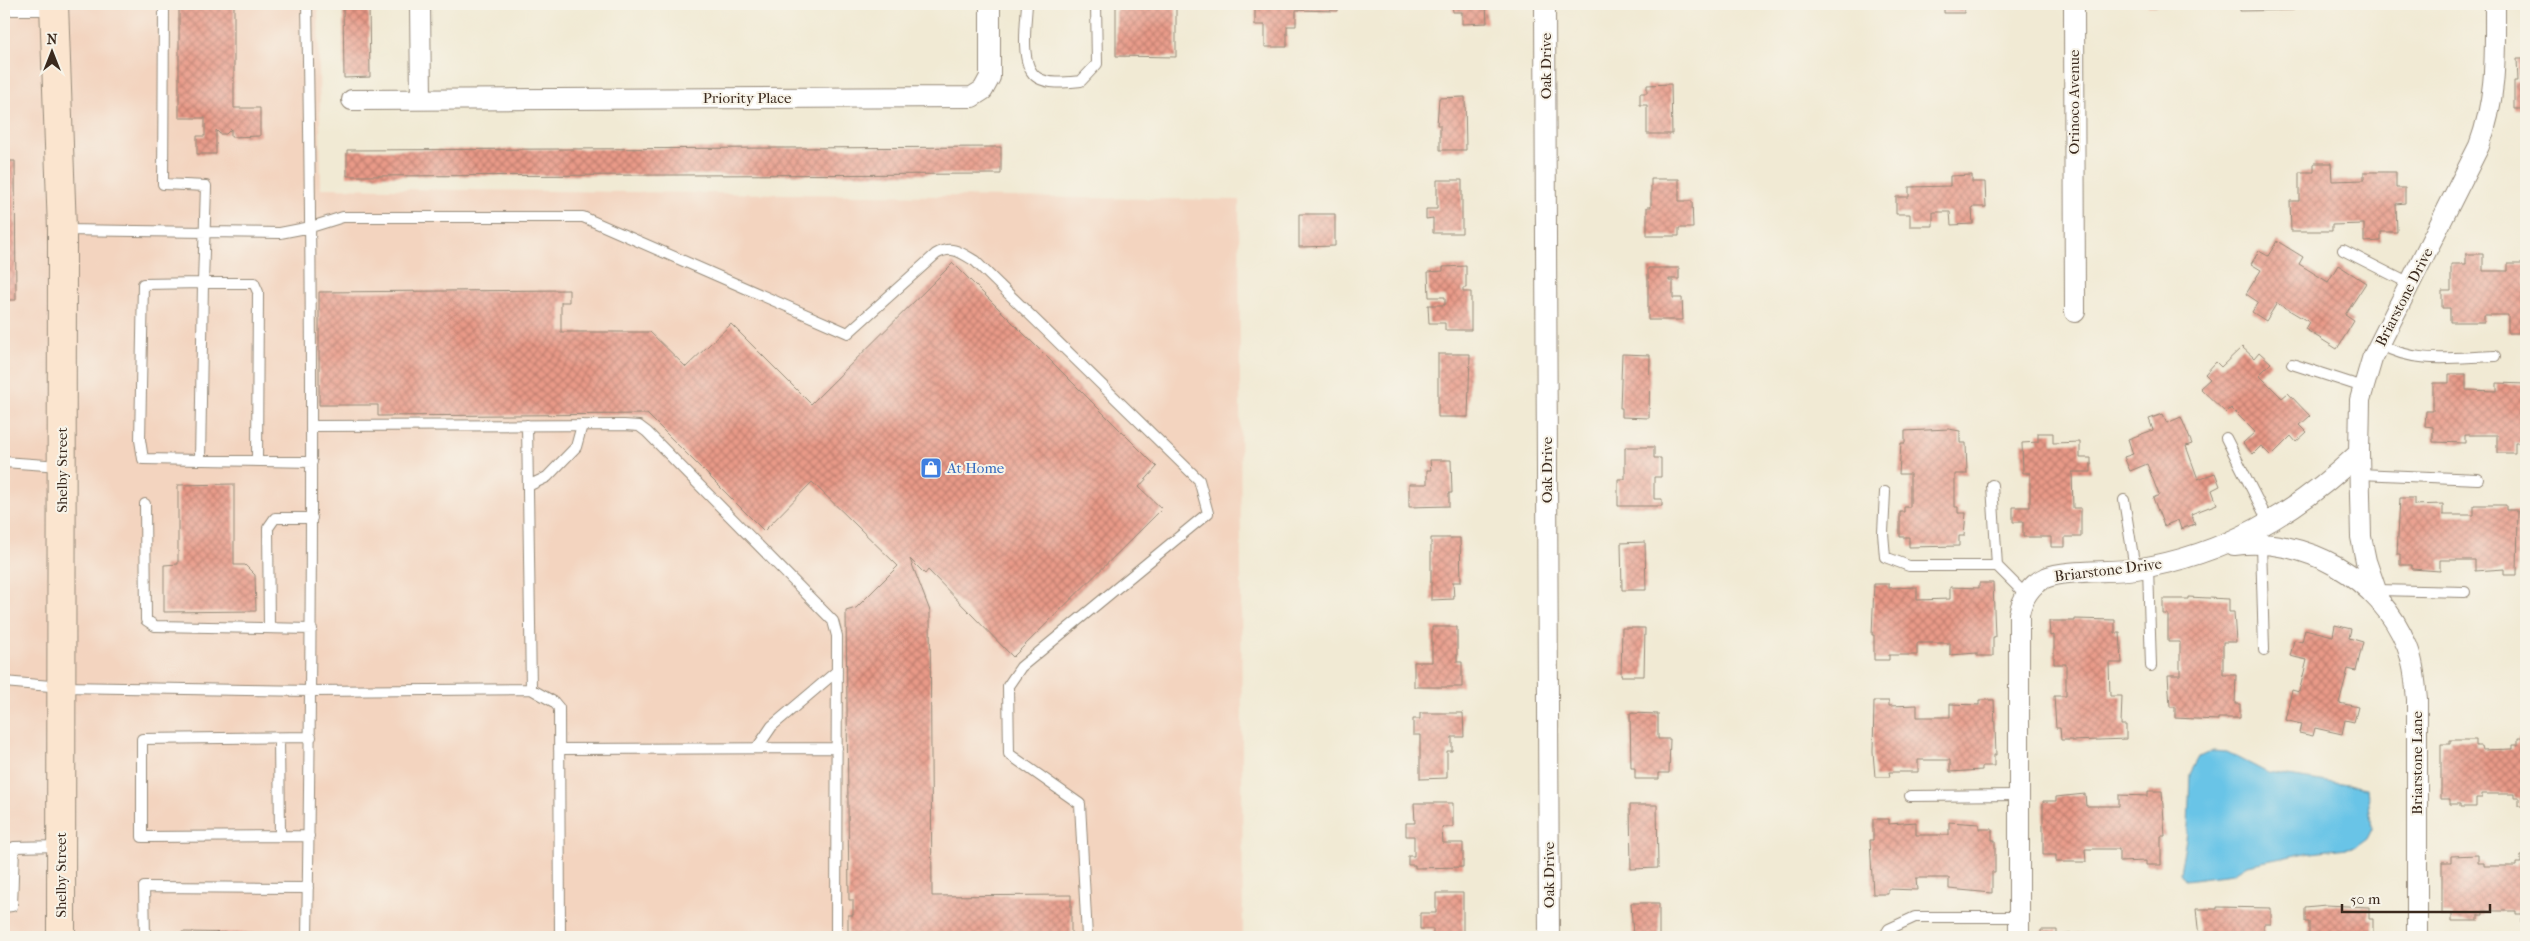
<svg xmlns="http://www.w3.org/2000/svg" width="2530" height="941" viewBox="0 0 2530 941" font-family="'IM FELL French Canon',serif">
  <style>
    .built { fill: #f3d4bf }
    .water { fill: #69c4e7; stroke: #527782 }
    .building { fill: url(#building-cross-hatch) }
    .lines { fill: none; stroke-linecap: round; stroke-linejoin: round }
    .lane-casing { stroke: #968a79; stroke-width: 12 }
    .street-casing { stroke: #968a79; stroke-width: 22 }
    .secondary-casing { stroke: #968a79; stroke-width: 30 }
    .lane { stroke: #fff; stroke-width: 10 }
    .street { stroke: #fff; stroke-width: 20 }
    .secondary { stroke: #fbe5cf; stroke-width: 28 }
    .labels { text-anchor: middle; dominant-baseline: central; stroke-width: 4; stroke-linejoin: round; paint-order: stroke }
    .street-label { font-size: 15px; fill: #3b2a1e; stroke: #f7f3e8 }
    .shop-label { font-size: 15px; fill: #366cbe; stroke: #f7f3e8; text-anchor: start }
  </style>
  <defs>
    <pattern id="building-cross-hatch" width="8" height="8" patternUnits="userSpaceOnUse" patternTransform="scale(1.25)"><rect width="8" height="8" fill="#e99a88"/><path d="M0 0l8 8M0 8l8-8" fill="none" stroke="#be7e6f"/></pattern>
  </defs>
  <rect width="100%" height="100%" fill="#f7f3e8"/>
  <filter id="ink" filterUnits="userSpaceOnUse"><feTurbulence type="fractalNoise" baseFrequency=".02" numOctaves="2"/><feDisplacementMap in="SourceGraphic" scale="10" xChannelSelector="R" yChannelSelector="G"/><feConvolveMatrix kernelMatrix="1 2 1 2 8 2 1 2 1" color-interpolation-filters="sRGB"/></filter>
  <filter id="wash" filterUnits="userSpaceOnUse"><feTurbulence type="fractalNoise" baseFrequency=".0096" numOctaves="4" result="noise"/><feDisplacementMap in="SourceGraphic" scale="20" xChannelSelector="R" yChannelSelector="G"/><feGaussianBlur stdDeviation="1.12" result="paint"/><feColorMatrix in="noise" values="0 0 0 0 0 0 0 0 0 0 0 0 0 0 0 0 0 1.4 0 .05"/><feComposite in="paint" operator="in"/></filter>
  <g filter="url(#wash)">
    <rect width="100%" height="100%" fill="#f1ead4"/>
    <path class="built" d="M4,4h314l3,184 918,12 4,737h-1239z"/>
    <path class="water" d="M2212,751l15,1 41,21 99,15 5,41 -5,10 -11,8 -45,5 -64,13 -14,9 -48,6 -5,-7 8,-47 2,-52 9,-17z"/>
    <g id="blocks">
      <path class="building" d="M179,4h55v104h26v28l-29,1v-8l-5,5h-6l-4,-4v24h-19v-18h8v-18h-26z
        M343,4h26l1,73 -26,1z
        M1108,4h68v53l-60,-1v-50z
        M1255,4h83v7l-42,-1v16h-9v21h-22v-22h-10z
        M1452,4h34l1,19 -25,1v-12h-9z
        M1944,4h20v9h-20z
        M2148,4h13v1l-13,1z
        M2240,4h61v3h-7v3l-54,1z
        M2517,59h9v53l-2,-3h-10v-28h4z
        M1671,84l1,50h-25v-29h-7v-12h7v-8z
        M1465,97l1,53h-26v-25h-3l2,-27z
        M1001,147v27l-654,2v-26z
        M4,161h11l1,139h-12z
        M2314,163h17l1,18 32,-1v-8h32v16h9v15l-9,1 1,28h-16v9l-17,1v-18l-32,1v6h-41l-1,-30h9v-29h15z
        M1972,175v7h13l1,25h-14l1,17 -22,1 -1,-13h-17v14h-23v-12h-14v-17h13v-10l41,-1v-10z
        M1651,179h28v22h13l1,27h-14v8h-32v-29h4z
        M1437,180h25v53h-29v-15l-7,1v-10h11z
        M1299,214h36v32l-36,1z
        M2277,241l26,16 -4,7 29,18 10,-17 28,18 -21,32 9,6 -17,28 -32,-20 4,-7 -32,-19 -11,18 -14,-9 6,-10 -12,-8 15,-24 -10,-6 8,-13 9,5z
        M2466,254h17v17h25v-7h18v69h-18v-18h-24v7h-34v-14h-8v-17h9v-27h15z
        M953,263l204,204 -18,20 23,22 -149,148 -85,-87 -3,4 -15,-15 20,52 2,285 139,-1v42h-223v-22h5v-15h-4l-3,-289 10,-3 42,-42 -86,-84 -48,49 -117,-117 -269,2v-11h-59v-113l250,-2v12h-8v30h89l36,35 45,-43 80,80z
        M1466,266v22h-3v4h8v38h-26v-7h-16l-1,-18h17v-8h-16l-1,-25 15,-1v-4z
        M1648,268h31v11h-10v2h4v17h9l1,22h-35z
        M2242,347l12,11 5,-6 12,11 -12,12 23,23 6,-5 22,23 -10,9 7,7 -11,10 -5,-6 -20,20 -10,-10 -8,8 -10,-11 12,-11 -24,-24 -5,5 -26,-25 10,-9 -5,-5 11,-12 5,5z
        M1438,354h32l-2,63h-30z
        M1622,354l28,1 -1,63 -27,-1v-9h-2z
        M2449,374h17v16l31,1v-8l29,1v59h-11v10h-18v-18h-32v8l-32,-1v-15l-8,-1 1,-15h7v-28h16z
        M2163,414l4,9 14,-6 11,27 -6,2 12,33 17,-6 5,13 -8,4 5,14 -26,10 4,10 -14,5 -3,-9 -14,6 -11,-28 6,-3 -12,-31 -17,7 -6,-14 9,-3 -5,-15 25,-9 -4,-11z
        M1949,429l11,2v12h6l1,31h-12v33h3v6h8l-2,23h-5v10l-50,1v-10h-9v-25h4v-5h6v-33h-11l2,-31h4v-12z
        M2038,433h15v10l27,-1v16h11v14h-19l1,36h8v29h-16v10h-14v-10h-28v-15h-10v-15h17v-34h-7l-1,-30 16,-1z
        M1625,447h29v11h7v19h-7v22h8v7h-44v-27h7z
        M1430,460h21l1,33h-3v13l-40,1v-23h18v-14h4z
        M234,484v81h11l10,10 1,36 -92,1v-47l14,-1v-79z
        M2400,498h14v7l29,-1v11h31v-10h32v5h12l-1,65h-13v-6l-29,2v-11h-35v11l-28,-2v-4h-12v-11h-3z
        M4,521h1l1,78h-2z
        M1431,538h29l1,44h-8l1,17 -23,1z
        M1645,542l1,48h-24l-1,-47z
        M1979,583h14l2,54h-2v19h-16v-3l-27,2v-12h-33v12h-28v5h-15v-25h-2l2,-51h15v4l28,-1v13l33,-1v-12l29,1z
        M2188,597l41,2v13h5l2,30h-13v33h13l-1,29h5v14h-22v2l-43,-2v-11h-5l-2,-32h12v-33h-12v-28h-5v-15h25z
        M2074,619l41,1v13h5l2,30h-13l1,33h12l-1,29h5v14l-54,2v-1h-11l-1,-12h-4l-2,-32h12v-32h-12v-29l-4,1 -1,-15h25z
        M2335,625l16,4 -2,9 14,4 -7,29 -8,-2 -9,34 19,4 -4,15 -9,-2 -3,14 -27,-6 -2,8 -14,-3 2,-9 -16,-4 7,-30 7,2 8,-32 -17,-4 4,-16 8,2 3,-13 28,7z
        M1432,627h25v35h5v25h-48v-25h18z
        M1622,628h23l-1,48h-23z
        M1979,700h15l2,55h-2v11h-12v4l-32,2v-12h-32v12h-29l1,5h-15l-2,-25 1,-51h15v5l28,-1v12h33v-13l29,1z
        M1420,713h43l1,24h-12v14h-5v27l-27,1v-44h-7v-16h7z
        M1630,713l28,1v25h12l-1,34h-10v6h-24v-11h-4z
        M2518,738h8v68h-7v-8h-5v-4h-32v4h-6v9h-16v-3h-10v-5h-9v-55h9v-4h26v6h5l1,4 31,-1v-4h5z
        M2148,791h14l3,45h-4v29h-15v-4l-27,1v-13h-34l1,13h-30v-7h-13v-54h13v-4l29,-3 1,12h33v-11l29,1z
        M1414,803h39v24h-11l1,16h20v24l-48,1v-3h-7v-9h6v-20h-8v-13h9z
        M1630,805h27l1,63 -27,1z
        M1873,819h16v5l27,-2v13h33v-13l30,2v5h13v11h3v32h-3v21l-43,-4v-11h-33l1,12 -29,-1v5h-15l-3,-54h3z
        M2478,855v8h6v3h32v-3h5v-7h5v66h-4v-8h-6v-3h-33v4h-5v6h-26v-7h-10v-52h9v-6z
        M1436,893h27v41h5v3h-35v-8h-13v-16h16z
        M1631,903h28v34h-26z
        M2326,905l43,2v12h4v18h-64v-15h-4v-15z
        M2217,907l54,1v16h-7v13h-65l-3,-28h21z
        M2041,930h16v5l27,-2v4h-43z
        M182,932l71,1v4h-71z
        M2117,933h16v2h14v2h-30z"/>
    </g>
  </g>
  <g filter="url(#ink)">
    <use href="#blocks" fill-opacity="0" stroke="#968a79" stroke-width="1"/>
    <g class="lines">
      <g class="lane-casing">
        <path id="lane" d="M164,4l-1,180 43,2 -3,97 -60,1 -3,156 3,19 169,3
          M1027,4c-1,20 -8,63 11,74 12,7 31,4 43,3l16,-17 -1,-60
          M4,10h49
          M63,230l217,3 31,-6 32,-10h240l265,116 88,-79c16,-9 24,-2 39,7l224,219 9,33 -187,154 -13,19 1,68 71,50 7,133
          M2343,250l67,34
          M2380,344c36,21 75,13 115,12
          M2292,364l71,23
          M527,425l4,264
          M311,426l313,-1 15,1 8,6 186,189 4,15 -1,301
          M2226,438l43,85
          M200,460l3,-177h51l4,9 -1,169
          M4,462l56,4
          M2359,474l119,5
          M1992,485l5,81 29,29
          M528,486l19,-9 29,-30 6,-22
          M1885,492l-2,41 2,24 24,9h88
          M2124,500l11,69
          M145,504l1,116 9,6 157,3
          M2261,544l3,106
          M2148,567l3,99
          M2377,590l88,2
          M269,628l-1,-100 7,-10h37
          M4,682l58,5 250,4 219,-2 23,13 5,6 1,229
          M279,738l1,98
          M757,748l15,-22 65,-55
          M559,749l278,-1
          M1910,796l109,-1
          M309,836l-167,1v-98l169,-2
          M4,907l8,-1 2,-59 46,-1
          M145,937l-1,-50 164,1
          M307,937c5,-311 6,-622 0,-933
          M1884,937l5,-8 26,-12h104"/>
      </g>
      <g class="street-casing">
        <path id="street" d="M420,4l1,95
          M1545,4l4,933
          M2074,4l1,308
          M352,100l620,-3 11,-7 7,-13v-73
          M2359,453l2,84 5,24 12,35
          M2234,545c72,-9 146,33 173,101 7,17 8,35 10,53v238
          M2019,937v-323c3,-15 12,-30 26,-36 23,-9 65,-5 91,-9 88,-14 159,-55 223,-116l1,-53 12,-41 107,-213c18,-49 16,-91 16,-142"/>
      </g>
      <g class="secondary-casing">
        <path id="secondary" d="M54,4l8,226 -1,707"/>
      </g>
      <use href="#lane" class="lane"/>
      <use href="#street" class="street"/>
      <use href="#secondary" class="secondary"/>
    </g>
  </g>
  <defs>
    <g id="shop-square" transform="scale(1.125)"><rect x="-9" y="-9" width="18" height="18" rx="4" fill="#3f7fe0" stroke="#f7f3e8"/><path d="M-5-2.5h2.3a2.7 3.5 0 0 1 5.4 0H5L5.5 6h-11ZM-1.5-2.5h3a1.5 2.3 0 0 0-3 0Z" fill="#fff"/></g>
  </defs>
  <g fill-rule="evenodd">
    <use href="#shop-square" x="931" y="468"/>
  </g>
  <g class="labels">
    <g class="street-label">
      <text transform="translate(1546 66) rotate(-90)">Oak Drive</text>
      <text x="747" y="98">Priority Place</text>
      <text transform="translate(2074 102) rotate(-90)">Orinoco Avenue</text>
      <text transform="translate(2404 297) rotate(-63)">Briarstone Drive</text>
      <text transform="translate(62 470) rotate(-90)">Shelby Street</text>
      <text transform="translate(1547 470) rotate(-90)">Oak Drive</text>
      <text transform="translate(2108 570) rotate(-7)">Briarstone Drive</text>
      <text transform="translate(2417 763) rotate(-90)">Briarstone Lane</text>
      <text transform="translate(61 875) rotate(-90)">Shelby Street</text>
      <text transform="translate(1549 875) rotate(-90)">Oak Drive</text>
    </g>
    <g class="shop-label">
      <text x="947" y="468">At Home</text>
    </g>
  </g>
  <rect width="2530" height="941" fill="none" stroke="#f7f3e8" stroke-width="20"/>
  <g transform="translate(52 52)" stroke="#f7f3e8" stroke-width="4" paint-order="stroke">
  <path d="M0-4L9 19L0 12L-9 19Z" fill="#3b2a1e"/>
  <text y="-8" font-size="14" font-weight="bold" text-anchor="middle" fill="#3b2a1e">N</text>
  </g>
  <path d="M2342 904v8h148v-8" fill="none" stroke="#3b2a1e" stroke-width="2.5"/>
  <text x="2350" y="904" font-size="15" fill="#3b2a1e" stroke="#f7f3e8" stroke-width="4" paint-order="stroke">50 m</text>
</svg>
